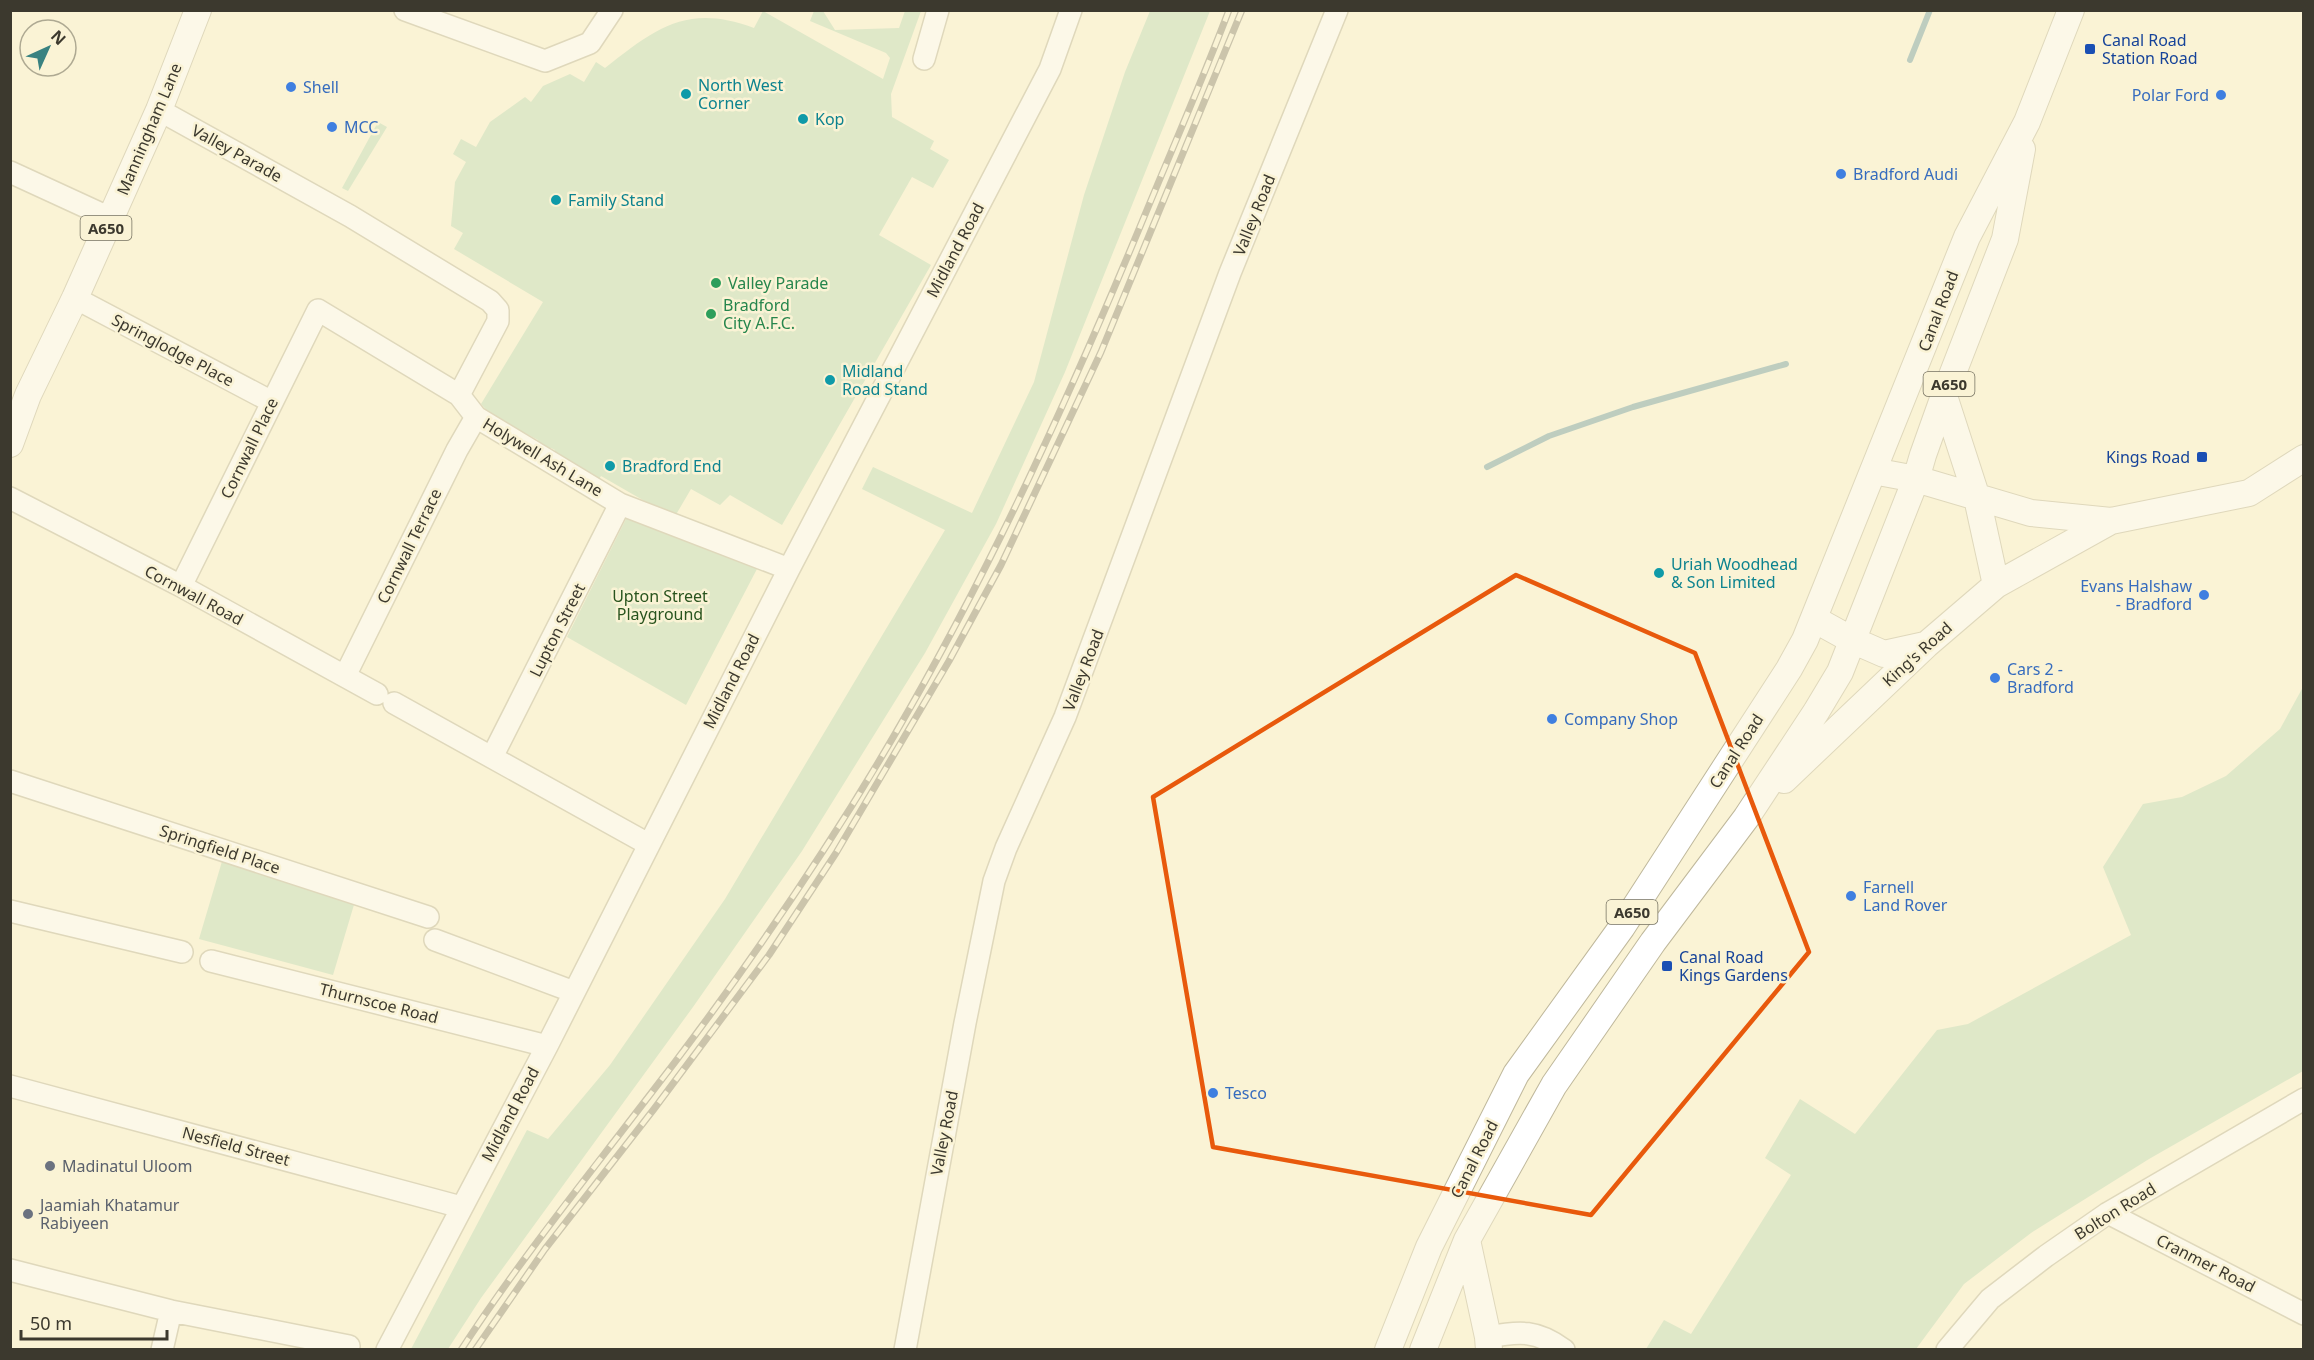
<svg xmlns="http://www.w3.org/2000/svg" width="2314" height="1360" viewBox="0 0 2314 1360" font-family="'Noto Sans',sans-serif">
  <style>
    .green { fill: #bfdbb8 }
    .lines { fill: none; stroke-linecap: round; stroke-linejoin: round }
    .stream { stroke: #75a1a5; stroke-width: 6 }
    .minor-casing { stroke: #bfb89c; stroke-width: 24 }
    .major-casing { stroke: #bfb89c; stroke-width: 28 }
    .minor { stroke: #fff; stroke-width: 21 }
    .major { stroke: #fff; stroke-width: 26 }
    .rail-casing { stroke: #928d79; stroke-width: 7 }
    .rail { stroke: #faf3d5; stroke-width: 4.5; stroke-dasharray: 14; stroke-linecap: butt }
    .marked { fill: none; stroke: #e8590c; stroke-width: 4.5; stroke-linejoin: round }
    .transit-dot { fill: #1a4fb4; stroke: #faf3d5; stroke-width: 2 }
    .shop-dot { fill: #3f7fe0; stroke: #faf3d5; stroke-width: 2 }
    .culture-dot { fill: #0f9aa8; stroke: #faf3d5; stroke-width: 2 }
    .leisure-dot { fill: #2e9e5b; stroke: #faf3d5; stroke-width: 2 }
    .worship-dot { fill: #6b7280; stroke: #faf3d5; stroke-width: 2 }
    .labels { text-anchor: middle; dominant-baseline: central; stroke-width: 5; stroke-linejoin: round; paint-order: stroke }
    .shield { fill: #faf3d5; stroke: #757160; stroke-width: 1.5 }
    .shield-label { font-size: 15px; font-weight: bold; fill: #3c392e }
    .transit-label { font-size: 16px; fill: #164399; stroke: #faf3d5; text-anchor: start }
    .culture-label { font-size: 16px; fill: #0d838f; stroke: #faf3d5; text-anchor: start }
    .shop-label { font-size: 16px; fill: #366cbe; stroke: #faf3d5; text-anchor: start }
    .street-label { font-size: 16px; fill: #3c392e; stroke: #faf3d5 }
    .leisure-label { font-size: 16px; fill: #27864d; stroke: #faf3d5; text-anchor: start }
    .park-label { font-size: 16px; fill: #29541e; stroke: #faf3d5 }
    .worship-label { font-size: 16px; fill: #5b616d; stroke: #faf3d5; text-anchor: start }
  </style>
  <rect width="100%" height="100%" fill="#faf3d5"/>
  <path class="green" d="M763,11l120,68 7,-21 -4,-5 -76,-32 4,-10h9l12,19 64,-2 6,-17h16l-30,83 1,23 42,24 -4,8 19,11 -16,28 -21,-11 -33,58 52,30 -149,260 -52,-30 -10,10 -29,-16 -17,29 -73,-42 -3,5 -46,-25 3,-6 -4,-2 -4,5 -13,-7 4,-6 -13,-7 -3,4 -26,-16 -15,-17 62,-102 -89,-53 9,-16 -12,-7 4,-44 11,-20 -13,-8 8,-15 15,8 14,-25 35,-25 6,5 12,-16 27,-12 14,8 12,-20 9,6c51,-40 82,-65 149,-40z
    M1150,11h60l-145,361 -69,152 -71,129 -123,198 -109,156 -212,291 -33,51h-37l116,-219 21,9 62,-74 115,-166 220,-369 -83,-41 11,-22 99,46 62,-131 50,-187 41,-123z
    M378,122l9,5 -39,64 -6,-3z
    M629,513l129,54 -72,138 -119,-68z
    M2303,687v384l-154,88 -118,74 -67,51 -48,65h-270l18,-29 27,14 100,-159 -26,-17 35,-59 55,35 82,-104 31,-6 163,-89 -28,-68 40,-63 39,-7 44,-21 54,-47z
    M223,858l133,40 -23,77 -134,-36z"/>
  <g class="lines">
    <path class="stream" d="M1910,60l20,-50
      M1487,467l62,-31 84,-29 153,-43"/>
    <g class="minor-casing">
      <path id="minor" d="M405,10l140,51 45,-18 22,-33
        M924,59l14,-49
        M159,110l191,106 140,85 8,9v11l-39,74
        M10,172l100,46
        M75,298l197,104
        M10,498l171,88 196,108
        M181,586l137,-276 141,85 17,22 144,87 169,65
        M345,676l112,-226 19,-33
        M394,703l254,141
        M492,757l128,-253
        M10,781l418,136
        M10,911l172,41
        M435,940l139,52
        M211,961l336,85
        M10,1086l451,121
        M2108,1213l196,101
        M10,1270l161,41 178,35
        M1488,1337c32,-6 49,-7 76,13
        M162,1350l9,-39
        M387,1350l160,-304 242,-477 261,-500 21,-59
        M905,1350l60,-327 29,-142 12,-33 59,-131 165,-444 107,-263
        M1947,1350l43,-51 56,-43 62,-43 196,-114"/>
    </g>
    <g class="major-casing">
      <path id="major" d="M1944,396l33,102 19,87
        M10,444l18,-49 47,-97 84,-188 39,-100
        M1873,471l43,8 115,34 80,8 138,-28 55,-35
        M1814,619l38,21 32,14 41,-9
        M1784,780l142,-135 70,-60 115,-64
        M1467,1240l21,97 1,13
        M1388,1350l41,-103 87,-173 106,-147 167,-258 16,-29 162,-403 60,-115 44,-112
        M1423,1350l44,-110 87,-155 99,-143 93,-124 70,-106 24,-40 76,-193 7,-24 21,-59 61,-157 17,-90"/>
    </g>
    <use href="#minor" class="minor"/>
    <use href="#major" class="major"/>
    <g class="rail-casing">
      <path id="rail" d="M461,1350c56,-86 119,-164 181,-245 64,-82 124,-166 181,-254 133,-204 233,-421 326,-646 27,-65 55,-129 80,-195
        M475,1350l70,-101 109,-140 115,-154 67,-102 113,-192 52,-96 100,-213 141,-342"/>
    </g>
    <use href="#rail" class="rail"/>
  </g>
  <path d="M0 0H2314V1360H0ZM1516,575l179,78 114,299 -218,263 -378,-68 -60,-350z" fill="#faf3d5" fill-opacity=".55" fill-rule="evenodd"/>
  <path class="marked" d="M1516,575l179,78 114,299 -218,263 -378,-68 -60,-350z"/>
  <g class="transit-dot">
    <rect x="2084" y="43" width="12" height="12" rx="3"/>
    <rect x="2196" y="451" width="12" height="12" rx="3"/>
    <rect x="1661" y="960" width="12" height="12" rx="3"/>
  </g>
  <g class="shop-dot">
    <circle cx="291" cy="87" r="6"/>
    <circle cx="2221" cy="95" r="6"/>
    <circle cx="332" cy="127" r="6"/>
    <circle cx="1841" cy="174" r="6"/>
    <circle cx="2204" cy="595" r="6"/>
    <circle cx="1995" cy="678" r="6"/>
    <circle cx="1552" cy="719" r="6"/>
    <circle cx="1851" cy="896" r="6"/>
    <circle cx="1213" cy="1093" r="6"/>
  </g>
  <g class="culture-dot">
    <circle cx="686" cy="94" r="6"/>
    <circle cx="803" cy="119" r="6"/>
    <circle cx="556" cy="200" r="6"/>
    <circle cx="830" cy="380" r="6"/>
    <circle cx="610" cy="466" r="6"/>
    <circle cx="1659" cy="573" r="6"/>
  </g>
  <g class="leisure-dot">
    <circle cx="716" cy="283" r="6"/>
    <circle cx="711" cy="314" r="6"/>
  </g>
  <g class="worship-dot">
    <circle cx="50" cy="1166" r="6"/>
    <circle cx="28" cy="1214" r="6"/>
  </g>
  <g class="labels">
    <g class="shield">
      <rect x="80.5" y="216" width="51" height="24" rx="4.5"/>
      <rect x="1923.5" y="372" width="51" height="24" rx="4.5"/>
      <rect x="1606.5" y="900" width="51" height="24" rx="4.5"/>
    </g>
    <g class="shield-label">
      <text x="106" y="228">A650</text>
      <text x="1949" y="384">A650</text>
      <text x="1632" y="912">A650</text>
    </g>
    <g class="transit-label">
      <text x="2102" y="40">Canal Road<tspan x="2102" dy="18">Station Road</tspan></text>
      <text x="2190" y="457" text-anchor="end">Kings Road</text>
      <text x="1679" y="957">Canal Road<tspan x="1679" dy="18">Kings Gardens</tspan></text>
    </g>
    <g class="culture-label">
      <text x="698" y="85">North West<tspan x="698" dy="18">Corner</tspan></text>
      <text x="815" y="119">Kop</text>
      <text x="568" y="200">Family Stand</text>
      <text x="842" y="371">Midland<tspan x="842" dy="18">Road Stand</tspan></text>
      <text x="622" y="466">Bradford End</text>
      <text x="1671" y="564">Uriah Woodhead<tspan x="1671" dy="18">&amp; Son Limited</tspan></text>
    </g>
    <g class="shop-label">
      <text x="303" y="87">Shell</text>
      <text x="2209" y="95" text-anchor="end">Polar Ford</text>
      <text x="344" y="127">MCC</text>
      <text x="1853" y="174">Bradford Audi</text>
      <text x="2192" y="586" text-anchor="end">Evans Halshaw<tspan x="2192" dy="18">- Bradford</tspan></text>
      <text x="2007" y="669">Cars 2 -<tspan x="2007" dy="18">Bradford</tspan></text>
      <text x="1564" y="719">Company Shop</text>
      <text x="1863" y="887">Farnell<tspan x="1863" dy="18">Land Rover</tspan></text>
      <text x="1225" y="1093">Tesco</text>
    </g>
    <g class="street-label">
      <text transform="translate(149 129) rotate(-67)">Manningham Lane</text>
      <text transform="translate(237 153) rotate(29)">Valley Parade</text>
      <text transform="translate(1254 215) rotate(-68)">Valley Road</text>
      <text transform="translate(955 250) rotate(-62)">Midland Road</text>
      <text transform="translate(1938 311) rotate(-69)">Canal Road</text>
      <text transform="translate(173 350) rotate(28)">Springlodge Place</text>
      <text transform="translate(249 448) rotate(-64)">Cornwall Place</text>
      <text transform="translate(543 457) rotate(31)">Holywell Ash Lane</text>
      <text transform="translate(409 546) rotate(-64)">Cornwall Terrace</text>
      <text transform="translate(194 595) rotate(28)">Cornwall Road</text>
      <text transform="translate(557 630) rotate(-63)">Lupton Street</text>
      <text transform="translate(1917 654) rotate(-42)">King's Road</text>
      <text transform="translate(1083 670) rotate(-69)">Valley Road</text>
      <text transform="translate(731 681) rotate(-63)">Midland Road</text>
      <text transform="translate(1736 751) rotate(-57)">Canal Road</text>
      <text transform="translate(220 849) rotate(18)">Springfield Place</text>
      <text transform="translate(379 1003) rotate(14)">Thurnscoe Road</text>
      <text transform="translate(510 1114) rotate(-62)">Midland Road</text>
      <text transform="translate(944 1133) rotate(-79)">Valley Road</text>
      <text transform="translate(236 1146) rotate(15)">Nesfield Street</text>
      <text transform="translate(1474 1159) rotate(-63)">Canal Road</text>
      <text transform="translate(2115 1211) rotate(-32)">Bolton Road</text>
      <text transform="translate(2206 1263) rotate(27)">Cranmer Road</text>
    </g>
    <g class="leisure-label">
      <text x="728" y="283">Valley Parade</text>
      <text x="723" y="305">Bradford<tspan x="723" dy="18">City A.F.C.</tspan></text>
    </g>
    <g class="park-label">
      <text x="660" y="596">Upton Street<tspan x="660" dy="18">Playground</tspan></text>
    </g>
    <g class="worship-label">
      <text x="62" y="1166">Madinatul Uloom</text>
      <text x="40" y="1205">Jaamiah Khatamur<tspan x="40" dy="18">Rabiyeen</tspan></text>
    </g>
  </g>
  <rect width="2314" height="1360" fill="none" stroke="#3c392e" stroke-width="24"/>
  <g transform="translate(48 48) rotate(45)"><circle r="28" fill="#faf3d5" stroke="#aea992" stroke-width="1.5"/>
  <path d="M0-4.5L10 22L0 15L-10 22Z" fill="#398281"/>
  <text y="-9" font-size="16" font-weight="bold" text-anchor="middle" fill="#3c392e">N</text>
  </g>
  <path d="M21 1330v9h146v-9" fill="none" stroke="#3c392e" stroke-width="3"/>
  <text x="30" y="1330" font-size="18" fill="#3c392e" stroke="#faf3d5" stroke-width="4.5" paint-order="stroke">50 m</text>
</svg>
